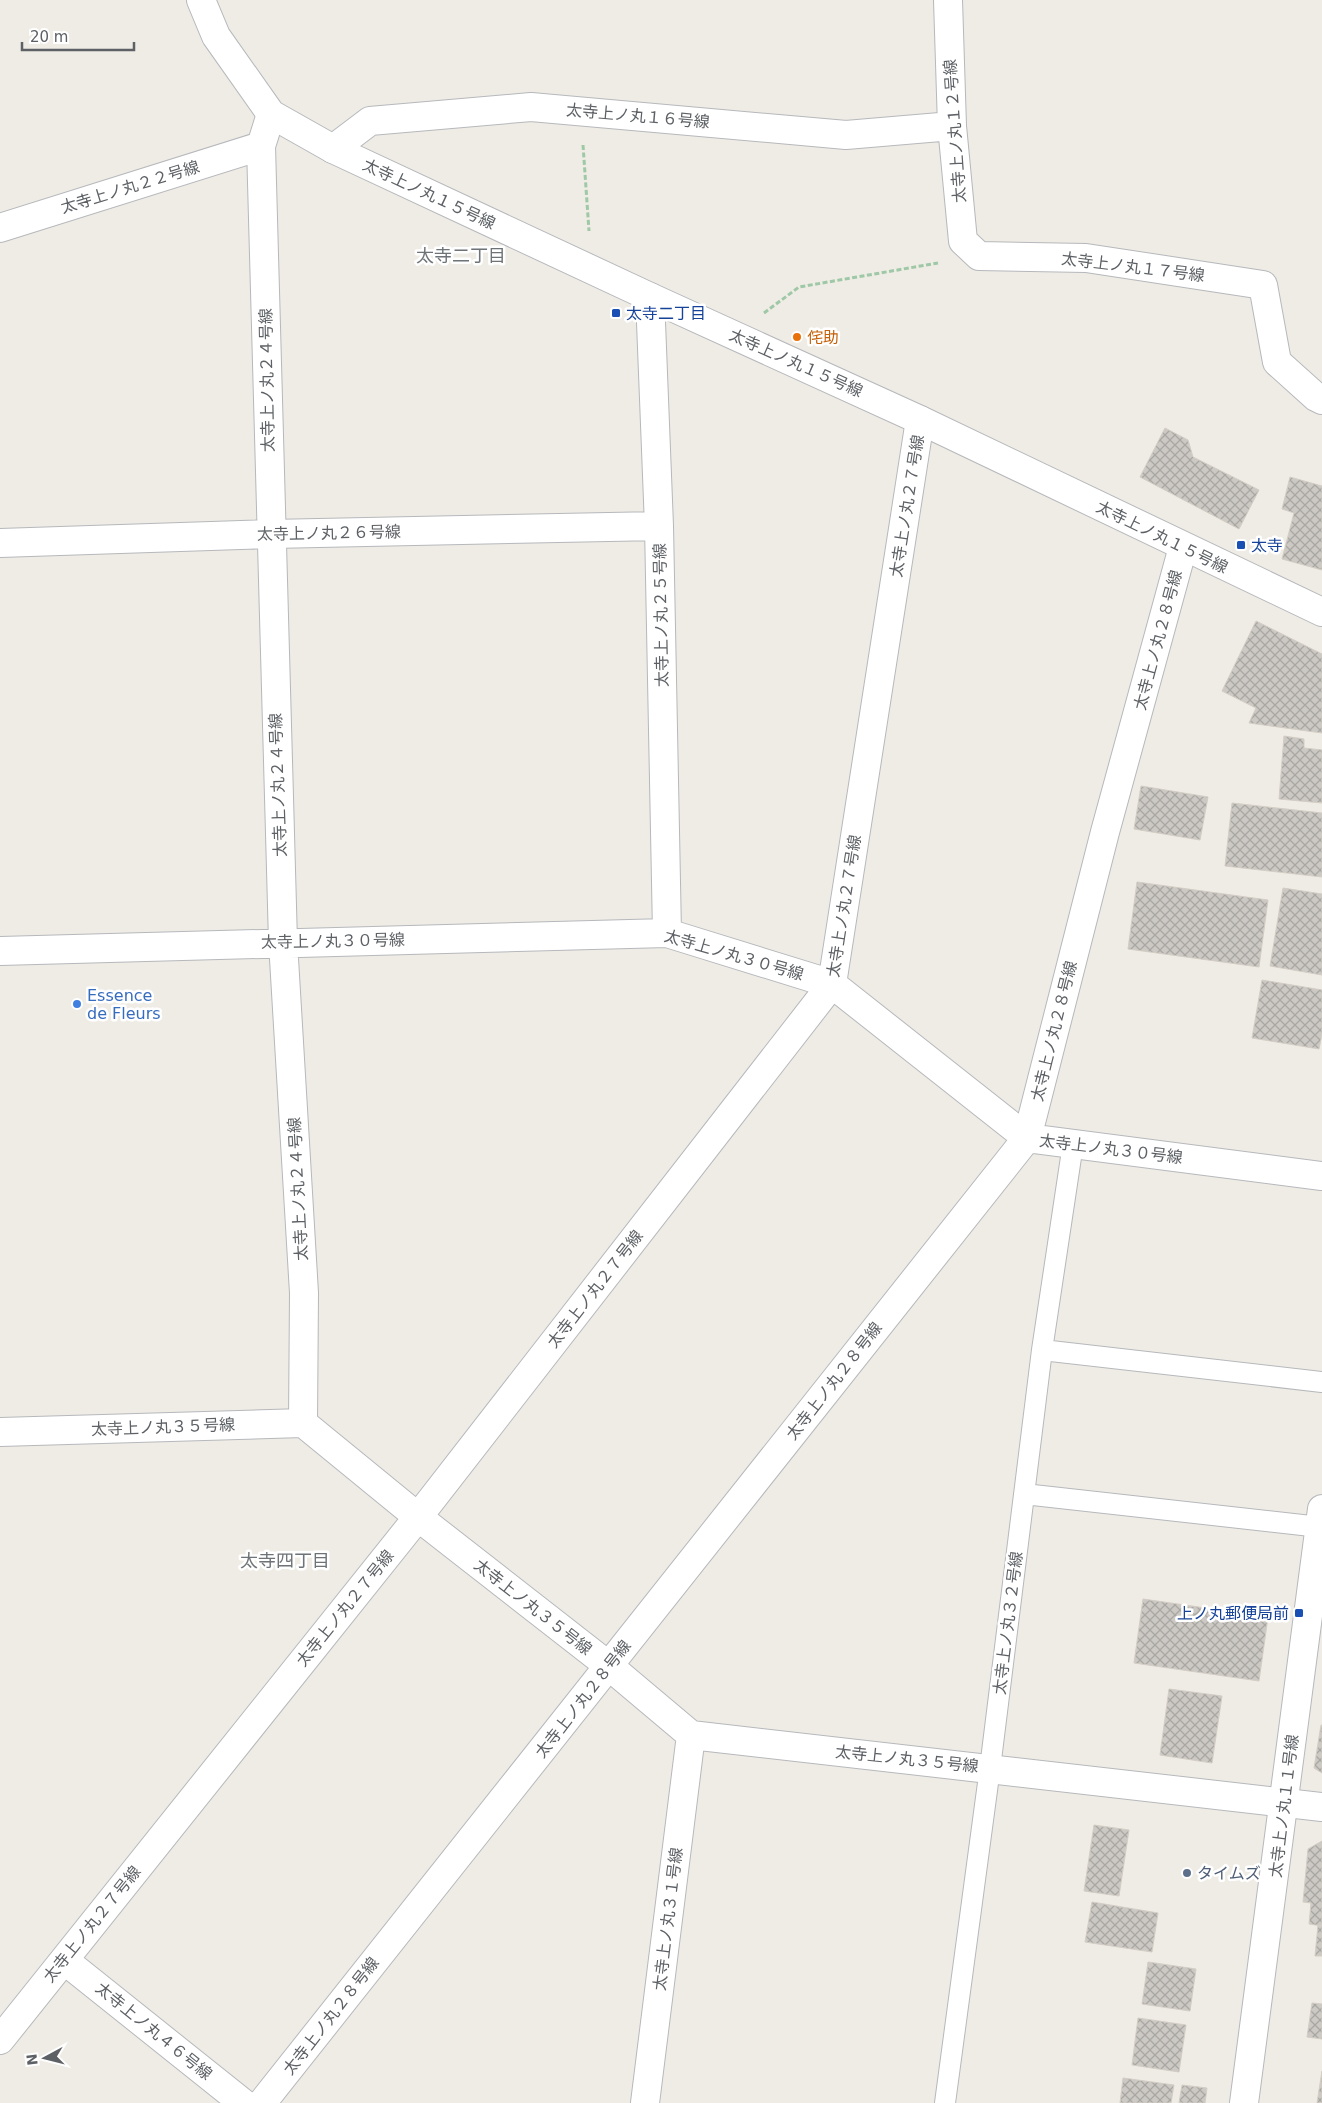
<svg xmlns="http://www.w3.org/2000/svg" width="1322" height="2103" viewBox="0 0 1322 2103" font-family="'DejaVu Sans','Noto Sans JP',sans-serif">
  <style>
    .building { fill: url(#building-cross-hatch); stroke: #d3cdc4 }
    .lines { fill: none; stroke-linecap: round; stroke-linejoin: round }
    .service-casing { stroke: #b6b8bc; stroke-width: 22 }
    .minor-casing { stroke: #b6b8bc; stroke-width: 30 }
    .tertiary-casing { stroke: #b6b8bc; stroke-width: 30 }
    .path { stroke: #9ec8a6; stroke-width: 3; stroke-dasharray: 5 2.5; stroke-linecap: butt }
    .service { stroke: #fff; stroke-width: 20 }
    .minor { stroke: #fff; stroke-width: 28 }
    .tertiary { stroke: #fff; stroke-width: 28 }
    .transit-dot { fill: #1a4fb4; stroke: #fff; stroke-width: 2 }
    .food-dot { fill: #e8710a; stroke: #fff; stroke-width: 2 }
    .shop-dot { fill: #3f7fe0; stroke: #fff; stroke-width: 2 }
    .service-dot { fill: #5c6f8a; stroke: #fff; stroke-width: 2 }
    .labels { text-anchor: middle; dominant-baseline: central; stroke-width: 5; stroke-linejoin: round; paint-order: stroke }
    .street-label { font-size: 16px; fill: #5d6165; stroke: #fff }
    .transit-label { font-size: 16px; fill: #164399; stroke: #fff; text-anchor: start }
    .food-label { font-size: 16px; fill: #c56008; stroke: #fff; text-anchor: start }
    .shop-label { font-size: 16px; fill: #366cbe; stroke: #fff; text-anchor: start }
    .service-label { font-size: 16px; fill: #4e5e75; stroke: #fff; text-anchor: start }
    .neighbourhood-label { font-size: 18px; fill: #6e7377; stroke: #fff }
  </style>
  <defs>
    <pattern id="building-cross-hatch" width="8" height="8" patternUnits="userSpaceOnUse" patternTransform="scale(1.25)"><rect width="8" height="8" fill="#ccc9c4"/><path d="M0 0l8 8M0 8l8-8" fill="none" stroke="#a9a7a3"/></pattern>
  </defs>
  <rect width="100%" height="100%" fill="#efece5"/>
  <path class="building" d="M1165,428l23,12 5,17 66,33 -20,39 -99,-52z
    M1290,477l32,9v84l-40,-11 12,-46 -12,-4z
    M1256,621l66,33v79l-73,-10 7,-15 -34,-17z
    M1284,736l20,3v9l18,2v53l-43,-4z
    M1141,786l67,11 -8,43 -66,-11z
    M1232,803l90,10v64l-97,-11z
    M1137,882l131,18 -9,67 -131,-18z
    M1283,888l39,6v81l-52,-9z
    M1262,980l60,10v44l-3,15 -67,-11z
    M1143,1599l125,18 -9,64 -125,-18z
    M1169,1689l53,7 -10,67 -52,-8z
    M1321,1725h1v48l-8,-5z
    M1094,1825l35,5 -10,66 -35,-5z
    M1322,1841v85l-13,-2 2,-21 -8,-1 5,-53z
    M1092,1902l66,11 -6,39 -67,-10z
    M1318,1925l4,1v30h-7z
    M1148,1962l48,7 -6,42 -48,-7z
    M1312,2003l10,1v35l-15,-2z
    M1138,2018l48,7 -7,47 -47,-7z
    M1322,2071v32h-5z
    M1123,2078l51,7 -3,18h-51z
    M1182,2085l25,3 -2,15h-26z"/>
  <g class="lines">
    <g class="service-casing">
      <path id="service" d="M1042,1350l280,32
        M1024,1494l296,33
        M945,2103l45,-335 52,-418 31,-206"/>
    </g>
    <g class="minor-casing">
      <path id="minor" d="M948,0l4,126 11,115 16,15 107,2 177,27 14,77 39,35 6,3
        M271,114l-10,32 22,796 21,351 -1,130
        M333,149l37,-28 161,-14 315,28 106,-9
        M0,228l261,-82
        M650,297l9,229 8,407
        M0,543l271,-9 388,-8
        M0,951l667,-18 165,51 195,154 295,38
        M0,1432l303,-9 115,94 191,149 82,69 631,72
        M64,1960l179,143
        M0,2040l418,-523 414,-533 88,-564
        M262,2103l765,-965 78,-306 78,-285
        M645,2103l46,-368"/>
    </g>
    <g class="tertiary-casing">
      <path id="tertiary" d="M201,0l15,36 55,78 62,35 317,148 270,123 402,192
        M1244,2103l78,-594"/>
    </g>
    <path class="path" d="M583,145l6,86
      M764,313l35,-26 139,-24"/>
    <use href="#service" class="service"/>
    <use href="#minor" class="minor"/>
    <use href="#tertiary" class="tertiary"/>
  </g>
  <g class="transit-dot">
    <rect x="611" y="308" width="10" height="10" rx="2.5"/>
    <rect x="1236" y="540" width="10" height="10" rx="2.5"/>
    <rect x="1294" y="1608" width="10" height="10" rx="2.5"/>
  </g>
  <circle class="food-dot" cx="797" cy="337" r="5"/>
  <circle class="shop-dot" cx="77" cy="1004" r="5"/>
  <circle class="service-dot" cx="1187" cy="1873" r="5"/>
  <g class="labels">
    <g class="street-label">
      <text transform="translate(638 116) rotate(5)">太寺上ノ丸１６号線</text>
      <text transform="translate(955 131) rotate(-94)">太寺上ノ丸１２号線</text>
      <text transform="translate(130 187) rotate(-17)">太寺上ノ丸２２号線</text>
      <text transform="translate(429 194) rotate(25)">太寺上ノ丸１５号線</text>
      <text transform="translate(1133 267) rotate(7)">太寺上ノ丸１７号線</text>
      <text transform="translate(796 363) rotate(24)">太寺上ノ丸１５号線</text>
      <text transform="translate(267 380) rotate(-91)">太寺上ノ丸２４号線</text>
      <text transform="translate(907 506) rotate(-81)">太寺上ノ丸２７号線</text>
      <text transform="translate(329 533) rotate(-1)">太寺上ノ丸２６号線</text>
      <text transform="translate(1162 537) rotate(26)">太寺上ノ丸１５号線</text>
      <text transform="translate(661 615) rotate(-91)">太寺上ノ丸２５号線</text>
      <text transform="translate(1158 640) rotate(-75)">太寺上ノ丸２８号線</text>
      <text transform="translate(278 785) rotate(-92)">太寺上ノ丸２４号線</text>
      <text transform="translate(844 906) rotate(-81)">太寺上ノ丸２７号線</text>
      <text transform="translate(333 941) rotate(-1)">太寺上ノ丸３０号線</text>
      <text transform="translate(734 955) rotate(16)">太寺上ノ丸３０号線</text>
      <text transform="translate(1054 1031) rotate(-76)">太寺上ノ丸２８号線</text>
      <text transform="translate(1111 1149) rotate(7)">太寺上ノ丸３０号線</text>
      <text transform="translate(298 1189) rotate(-93)">太寺上ノ丸２４号線</text>
      <text transform="translate(595 1289) rotate(-52)">太寺上ノ丸２７号線</text>
      <text transform="translate(834 1381) rotate(-52)">太寺上ノ丸２８号線</text>
      <text transform="translate(163 1427) rotate(-2)">太寺上ノ丸３５号線</text>
      <text transform="translate(533 1607) rotate(38)">太寺上ノ丸３５号線</text>
      <text transform="translate(345 1608) rotate(-51)">太寺上ノ丸２７号線</text>
      <text transform="translate(1008 1623) rotate(-83)">太寺上ノ丸３２号線</text>
      <text transform="translate(583 1699) rotate(-52)">太寺上ノ丸２８号線</text>
      <text transform="translate(907 1759) rotate(6)">太寺上ノ丸３５号線</text>
      <text transform="translate(1284 1806) rotate(-83)">太寺上ノ丸１１号線</text>
      <text transform="translate(668 1919) rotate(-83)">太寺上ノ丸３１号線</text>
      <text transform="translate(92 1924) rotate(-51)">太寺上ノ丸２７号線</text>
      <text transform="translate(331 2016) rotate(-52)">太寺上ノ丸２８号線</text>
      <text transform="translate(154 2031) rotate(39)">太寺上ノ丸４６号線</text>
    </g>
    <g class="transit-label">
      <text x="626" y="313">太寺二丁目</text>
      <text x="1251" y="545">太寺</text>
      <text x="1289" y="1613" text-anchor="end">上ノ丸郵便局前</text>
    </g>
    <g class="food-label">
      <text x="807" y="337">侘助</text>
    </g>
    <g class="shop-label">
      <text x="87" y="995">Essence<tspan x="87" dy="18">de Fleurs</tspan></text>
    </g>
    <g class="service-label">
      <text x="1197" y="1873">タイムズ</text>
    </g>
    <g class="neighbourhood-label">
      <text x="461" y="255">太寺二丁目</text>
      <text x="285" y="1560">太寺四丁目</text>
    </g>
  </g>
  <g transform="translate(45 2058) rotate(263)" stroke="#ffffff" stroke-width="4" paint-order="stroke">
  <path d="M0-4L9 19L0 12L-9 19Z" fill="#5d6165"/>
  <text y="-8" font-size="14" font-weight="bold" text-anchor="middle" fill="#5d6165">N</text>
  </g>
  <path d="M22 42v8h112v-8" fill="none" stroke="#5d6165" stroke-width="2.5"/>
  <text x="30" y="42" font-size="15" fill="#5d6165" stroke="#ffffff" stroke-width="4" paint-order="stroke">20 m</text>
</svg>
